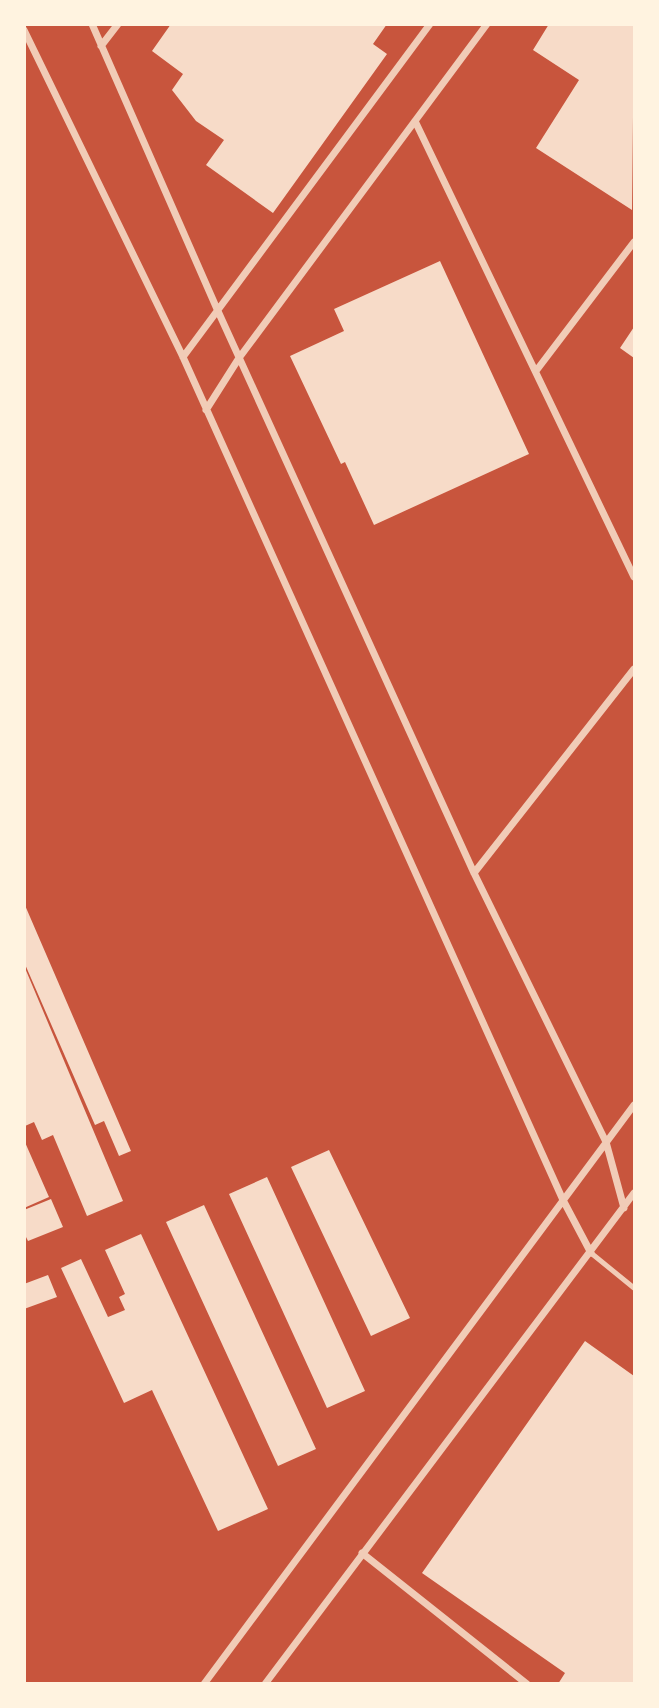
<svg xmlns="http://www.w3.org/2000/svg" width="659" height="1708" viewBox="0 0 659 1708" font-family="Cabin,sans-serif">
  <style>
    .building { fill: #f7dbc8 }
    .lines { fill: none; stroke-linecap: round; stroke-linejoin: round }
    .service { stroke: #f1ccb7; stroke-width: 5 }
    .minor { stroke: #f1ccb7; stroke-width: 7 }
  </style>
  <rect width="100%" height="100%" fill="#c8553d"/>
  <path class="building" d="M171,24h216l-14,20 14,10 -114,159 -67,-48 18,-25 -28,-19 -24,-31 11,-16 -31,-23z
    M549,24h85l-2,186 -96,-62 43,-68 -46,-30z
    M440,261l89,193 -155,71 -29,-63 -4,2 -51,-108 54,-25 -10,-22z
    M634,327v31l-14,-10z
    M24,903l107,248 -12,5 -15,-35 -9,4 -71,-163z
    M25,968l98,233 -36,15 -34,-81 -11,5 -8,-18 -9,4z
    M24,1140l25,57 -25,11z
    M329,1150l81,168 -39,18 -80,-169z
    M267,1177l98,214 -38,17 -98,-214z
    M51,1199l12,28 -35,14 -4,-8v-23z
    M204,1205l112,244 -38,17 -112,-244z
    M141,1234l127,275 -50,22 -66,-141 -28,13 -63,-135 20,-9 27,58 17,-7 -6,-13 6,-3 -20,-44z
    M48,1275l9,22 -33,12v-25z
    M585,1341l49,35v308h-76l7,-11 -143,-100z"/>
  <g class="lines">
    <path class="service" d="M591,1253l43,35"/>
    <path class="minor" d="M92,24l125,285 257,564 132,269 18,66
      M24,30l159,327 380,843 28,53
      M101,46l17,-22
      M415,121l219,456
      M183,357l247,-333
      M536,371l98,-129
      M206,410l33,-52 248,-334
      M474,873l160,-204
      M362,1553l165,131
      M204,1684l430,-579
      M265,1684l369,-491"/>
  </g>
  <rect width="659" height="1708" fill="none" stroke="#fff3e0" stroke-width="52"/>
</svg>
